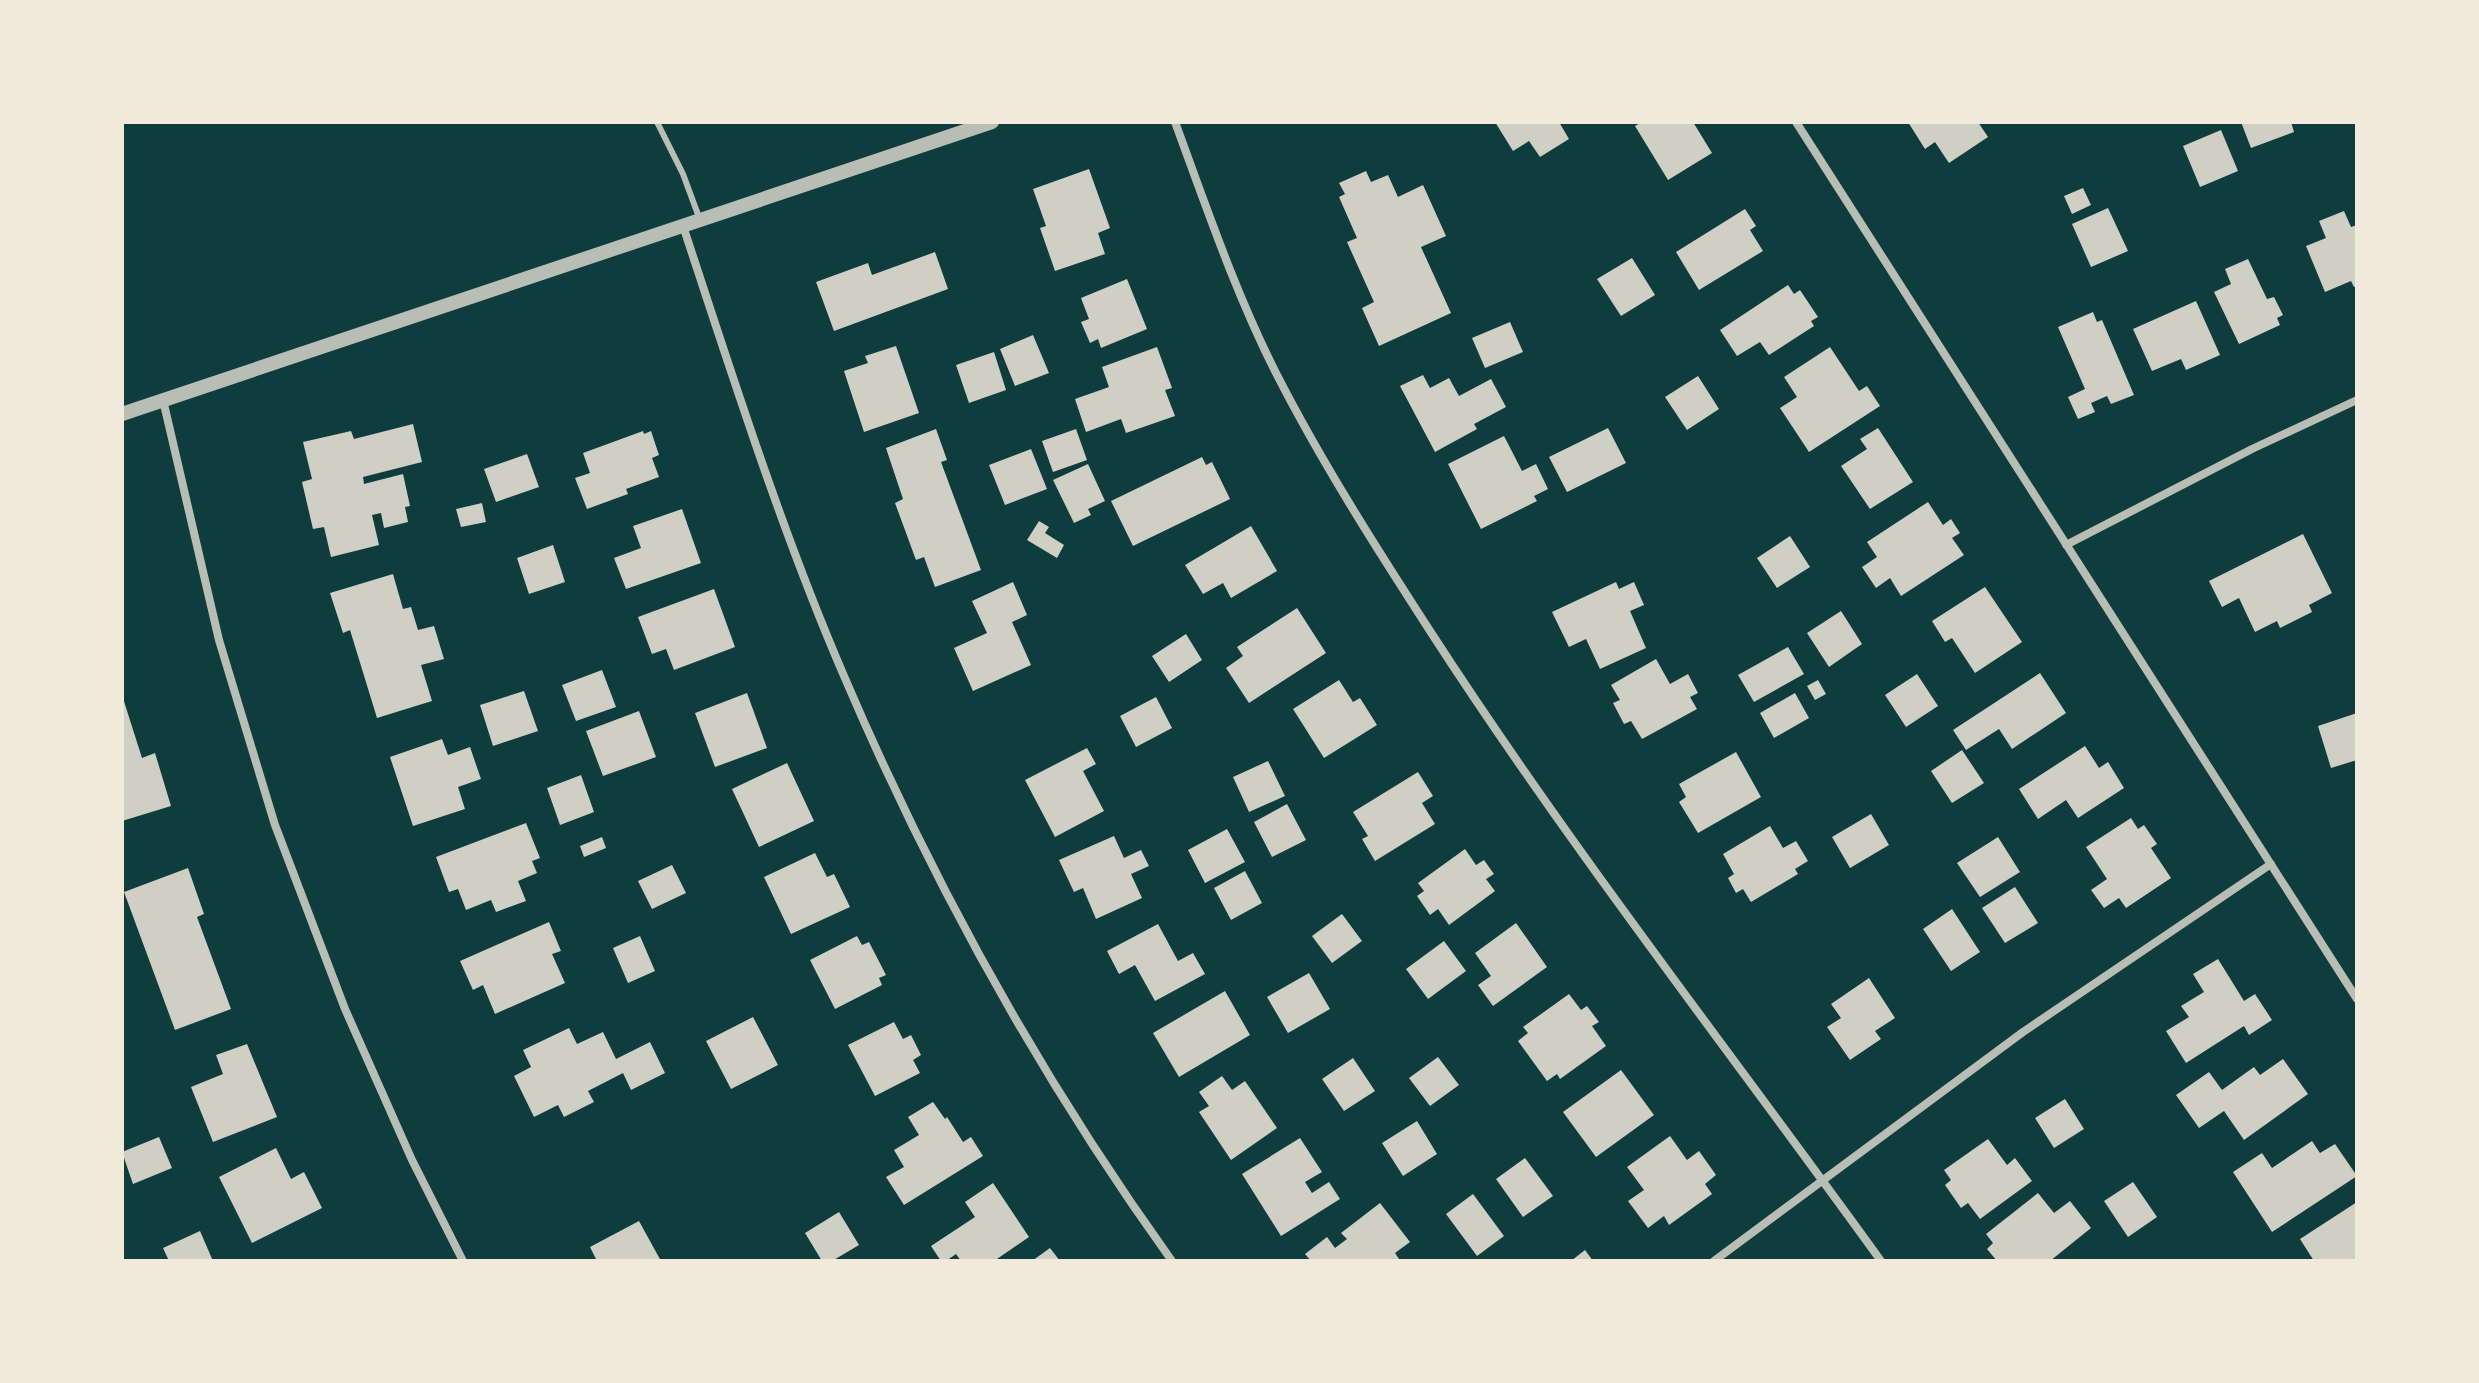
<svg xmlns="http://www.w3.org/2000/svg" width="2479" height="1383" viewBox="0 0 2479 1383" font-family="'Titillium Web',sans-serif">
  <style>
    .building { fill: #cfcfc3 }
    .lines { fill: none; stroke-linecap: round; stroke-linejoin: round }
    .service { stroke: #b8beb3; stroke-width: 6 }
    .minor { stroke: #b8beb3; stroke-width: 8 }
    .tertiary { stroke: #b8beb3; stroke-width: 14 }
  </style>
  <rect width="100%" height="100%" fill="#0f3d3e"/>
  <path class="building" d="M1495,122h64l10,17 -29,18 -11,-16 -16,10z
    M1642,122h51l19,31 -44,27 -33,-54z
    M1908,122h70l10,15 -39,26 -14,-21 -10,7z
    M2241,122h50l3,10 -43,16z
    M2221,130l17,41 -38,16 -17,-41z
    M1089,169l21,59 -12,5 7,21 -50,17 -15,-43 6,-2 -13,-37z
    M1366,171l5,11 17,-7 10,22 25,-12 23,51 -25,11 30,66 -72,33 -17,-38 12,-6 -27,-60 10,-4 -18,-41 6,-3 -6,-11z
    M2083,188l8,17 -19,9 -8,-18z
    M2108,208l20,43 -37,16 -19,-43z
    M1745,209l11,17 -6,4 13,21 -64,39 -23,-38z
    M2344,211l7,16 6,-2v61l-3,1 -3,-6 -26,11 -19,-46 20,-8 -7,-17z
    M935,252l13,37 -114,42 -18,-49 52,-19 4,12z
    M1632,258l23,37 -34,21 -24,-37z
    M2248,259l19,40 7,-2 9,18 -6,3 3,7 -41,19 -25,-52 17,-8 -6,-15z
    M1127,279l20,50 -46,19 -3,-9 -8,4 -9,-21 8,-3 -8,-21z
    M1788,285l6,9 6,-4 18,27 -7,4 3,5 -45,29 -9,-13 -23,14 -17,-26z
    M2196,301l24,54 -34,15 -5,-11 -29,12 -19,-42z
    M2093,312l4,10 5,-2 32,75 -23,9 -4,-8 -16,7 4,9 -17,7 -10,-22 17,-8 -27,-62z
    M1510,322l13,30 -38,16 -13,-30z
    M1033,335l16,38 -34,13 -15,-37z
    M896,346l23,67 -55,19 -20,-61 24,-8 -3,-7z
    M1157,347l15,41 -7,2 10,26 -49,17 -5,-14 -35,13 -11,-33 34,-12 -7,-20z
    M1830,347l29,44 8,-5 13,20 -71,46 -29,-44 17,-11 -13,-20z
    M994,352l12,38 -37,13 -13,-38z
    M1423,375l7,13 19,-10 10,18 32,-17 15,28 -32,17 3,5 -42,23 -35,-66z
    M1698,376l21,33 -32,21 -22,-33z
    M413,424l9,38 -59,15 1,7 39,-10 7,32 -5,1 3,15 -24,6 -3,-15 -9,2 7,30 -48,12 -7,-30 -11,2 -11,-47 10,-3 -9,-37 48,-11 3,8z
    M1608,428l18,35 -59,29 -18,-35z
    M1878,428l35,54 -43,27 -29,-43 26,-17 -7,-10z
    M936,429l11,31 -6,2 40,108 -46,17 -11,-30 -8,3 -21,-57 8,-4 -17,-51z
    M1076,429l11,31 -34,12 -11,-31z
    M643,431l1,3 7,-3 8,24 -7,3 7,19 -33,12 2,5 -41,15 -12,-31 15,-5 -7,-20z
    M1504,436l18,35 14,-7 12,25 -14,7 3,5 -56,28 -33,-65z
    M1031,449l16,40 -42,16 -16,-40z
    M527,454l12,33 -43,15 -12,-33z
    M1202,457l4,8 6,-3 18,37 -97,47 -22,-45z
    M1088,464l17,37 -17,8 3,6 -17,8 -21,-43z
    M1928,502l15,23 8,-6 9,14 -8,5 12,17 -63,41 -11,-18 -14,10 -14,-21 15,-10 -10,-15z
    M482,503l4,19 -25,5 -5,-18z
    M682,509l19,54 -75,26 -12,-31 27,-10 -8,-22z
    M1039,521l10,6 -4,6 19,12 -7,13 -30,-18z
    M1251,526l26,45 -46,27 -8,-15 -20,11 -18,-29z
    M2303,534l29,59 -23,12 3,7 -32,16 -3,-7 -22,11 -16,-34 -17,9 -13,-26z
    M1790,536l20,31 -33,21 -20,-30z
    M553,545l12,37 -36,12 -12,-36z
    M393,574l10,35 8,-2 7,23 16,-4 10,33 -23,6 11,36 -55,17 -27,-88 -7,3 -13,-40z
    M1013,582l14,33 -15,7 19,43 -58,26 -19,-43 33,-15 -15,-32z
    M1616,582l3,7 15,-7 10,23 -14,6 16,37 -46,21 -14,-30 -17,8 -17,-35z
    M1985,587l37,55 -47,31 -23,-35 -7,4 -13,-21z
    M714,589l21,58 -61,23 -8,-21 -14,5 -14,-37z
    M1297,608l29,45 -77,50 -23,-35 17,-12 -6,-9z
    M1841,611l21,33 -33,23 -22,-34z
    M1186,634l16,26 -33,22 -17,-26z
    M1788,647l16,27 -50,28 -16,-27z
    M1656,659l14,25 18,-10 10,19 -8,4 7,12 -55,30 -11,-18 -7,3 -11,-21 7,-3 -9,-15z
    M602,670l14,37 -40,14 -14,-36z
    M2040,673l26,40 -54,36 -13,-20 -33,21 -13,-20z
    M1917,674l21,32 -32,21 -21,-32z
    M1339,680l14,22 7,-4 17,27 -53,33 -31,-49z
    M1818,680l8,14 -11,6 -8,-14z
    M524,691l14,40 -45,15 -13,-41z
    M747,693l20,55 -52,19 -20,-54z
    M1795,693l14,25 -35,20 -14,-25z
    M122,695l20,63 13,-5 16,53 -49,15z
    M1156,697l16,31 -36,19 -16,-31z
    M639,711l17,46 -53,19 -17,-45z
    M2357,713v47l-26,8 -13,-42z
    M442,739l6,16 22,-8 11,32 -23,8 7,22 -52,17 -23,-69z
    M2085,746l14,22 9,-6 16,26 -46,30 -12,-18 -28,19 -19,-30z
    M1087,748l9,16 -13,7 21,40 -49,26 -30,-57z
    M1962,750l22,33 -32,20 -21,-32z
    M1736,752l25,45 -63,36 -19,-31 7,-5 -7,-13z
    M1268,761l17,35 -36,16 -16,-35z
    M787,763l27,58 -55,26 -27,-58z
    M1418,772l15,24 -11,7 13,21 -60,37 -13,-22 6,-3 -15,-24z
    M581,775l13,37 -34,13 -13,-37z
    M1287,804l19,36 -34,17 -18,-35z
    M1871,814l18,31 -39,23 -18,-31z
    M2131,818l7,11 6,-4 13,19 -6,4 20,30 -45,30 -7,-10 -15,10 -13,-18 16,-11 -21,-32z
    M526,823l14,35 -8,3 5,12 -19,8 8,20 -30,11 -5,-12 -25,10 -8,-21 -9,3 -13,-35z
    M1770,826l13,22 13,-7 12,20 -13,8 3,5 -47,28 -8,-13 -7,4 -8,-15 6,-4 -11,-20z
    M1227,829l18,33 -40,21 -17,-33z
    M1114,836l10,22 17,-8 8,16 -18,8 11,24 -46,21 -13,-31 -9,4 -15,-32z
    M602,837l4,11 -22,9 -4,-11z
    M1998,837l22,35 -40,25 -23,-34z
    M1465,849l11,16 8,-5 10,14 -8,5 9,12 -46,34 -11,-16 -8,6 -13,-19 7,-5 -6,-8z
    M815,853l12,24 7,-3 16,33 -59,27 -27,-57z
    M672,865l14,28 -34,16 -14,-28z
    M188,868l16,46 -7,3 34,92 -56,21 -51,-138z
    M1245,871l17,32 -31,17 -17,-32z
    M2015,887l23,36 -33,20 -23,-35z
    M1952,909l28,43 -29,19 -28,-42z
    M1342,914l20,27 -30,22 -20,-27z
    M549,922l12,29 -9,3 13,29 -70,31 -12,-29 -10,5 -13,-29z
    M1516,923l31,44 -54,39 -15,-21 13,-9 -16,-23z
    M1158,924l20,37 15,-8 12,21 -50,27 -20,-36 -16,9 -12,-23z
    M640,936l15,35 -27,12 -15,-35z
    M857,936l5,9 7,-3 17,33 -7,3 3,7 -47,24 -25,-49z
    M1444,941l22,30 -38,28 -22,-30z
    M2218,959l26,42 11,-7 17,26 -23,15 -5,-9 -58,37 -20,-32 23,-14 -8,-11 23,-14 -11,-18z
    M1309,973l21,36 -42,24 -21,-36z
    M1869,978l26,40 -20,13 6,8 -31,21 -23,-33 14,-9 -10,-14z
    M1225,991l25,44 -71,42 -26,-44z
    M1569,994l12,16 6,-4 12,16 -7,4 14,20 -46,33 -3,-5 -10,7 -29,-40 10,-8 -5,-6z
    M753,1017l25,48 -47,24 -25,-48z
    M894,1022l9,17 8,-4 10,20 -8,5 7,13 -45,23 -27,-51z
    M569,1028l8,16 26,-12 13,27 34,-17 15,31 -34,17 -8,-17 -35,18 6,11 -30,15 -6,-12 -24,12 -20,-41 17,-9 -8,-17z
    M247,1044l30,73 -64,25 -22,-55 32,-13 -7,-19z
    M1438,1057l21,28 -29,21 -21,-28z
    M1353,1058l22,33 -31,20 -22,-32z
    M2283,1059l25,35 -64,46 -20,-29 -25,17 -23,-33 33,-23 13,18 32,-23 6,8z
    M1621,1070l33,45 -58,42 -33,-45z
    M1222,1076l10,14 13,-9 32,47 -46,32 -32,-48 10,-6 -10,-14z
    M2065,1099l19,30 -30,19 -19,-30z
    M933,1102l12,17 2,-2 16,25 8,-5 12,19 -79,49 -18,-28 18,-10 -10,-17 25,-15 -11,-18z
    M1417,1121l20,33 -34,22 -21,-33z
    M1670,1136l17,24 12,-9 17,24 -11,9 7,10 -43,31 -5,-9 -16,12 -20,-27 16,-11 -17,-23z
    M159,1137l13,31 -39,16 -11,-32z
    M1300,1138l22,34 -17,10 7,11 17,-11 11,17 -59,37 -39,-62z
    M1988,1139l19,26 8,-7 17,23 -52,38 -12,-16 -7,5 -16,-23 6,-5 -7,-10z
    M2312,1141l8,12 15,-9 22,32 -85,56 -39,-60 29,-19 10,15z
    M276,1148l15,31 13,-7 18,36 -70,35 -33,-66z
    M1525,1158l28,38 -30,21 -27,-38z
    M2133,1182l24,35 -29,20 -24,-36z
    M993,1183l36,54 -35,24h-33l-5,-7 -10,7h-5l-10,-15 44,-29 -10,-15z
    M2038,1193l16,20 16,-12 21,27 -41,33h-53l-10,-12 6,-6 -7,-9z
    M1473,1194l31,42 -27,20 -31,-42z
    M2357,1202v59h-43l-14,-22z
    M1380,1203l30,39 -15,11 4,6 -3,2h-85l-6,-7 22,-17 8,11 12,-9 -6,-6z
    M839,1212l20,33 -27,16h-10l-17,-28z
    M639,1221l22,40h-64l-7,-14z
    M200,1231l13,30h-44l-6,-13z
    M1050,1248l10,13h-28z
    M1585,1250l8,11h-22z"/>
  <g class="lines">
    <path class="service" d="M657,122l26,52 17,46"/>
    <path class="minor" d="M1175,122c31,84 60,170 101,251 46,90 101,176 156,261 140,216 299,419 449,627
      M1796,122l561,877
      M683,226c50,151 98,304 161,450 88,206 198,404 328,585
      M163,400l56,240 56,185 70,184 67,151 51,101
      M2066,545l186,-96 105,-49
      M1714,1261l309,-229 248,-168"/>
    <path class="tertiary" d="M122,414l870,-292"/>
  </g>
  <rect width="2479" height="1383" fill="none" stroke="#f1e9da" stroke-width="248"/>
</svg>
